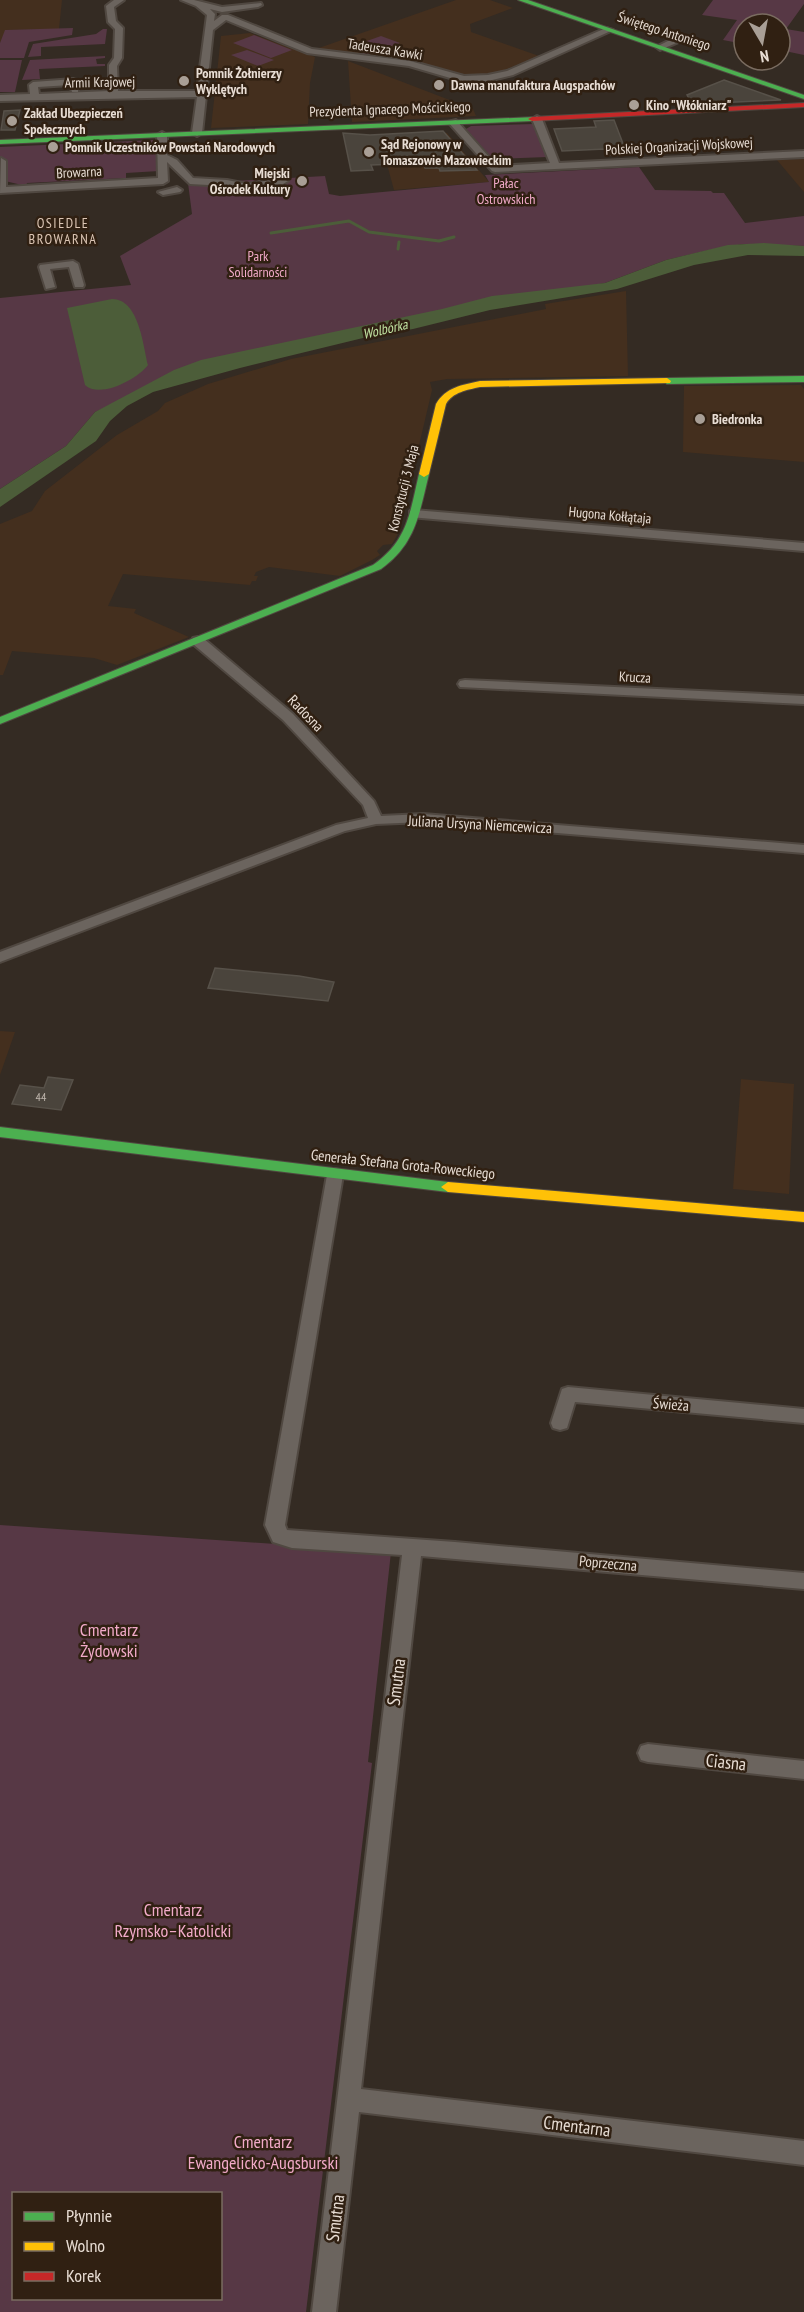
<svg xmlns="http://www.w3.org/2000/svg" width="804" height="2312" viewBox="0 0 804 2312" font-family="'PT Sans Narrow',sans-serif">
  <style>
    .built { fill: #442f1e }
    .green { fill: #573845; fill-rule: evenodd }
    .water { fill: #4c5d39 }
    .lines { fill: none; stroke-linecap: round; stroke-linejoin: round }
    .stream { stroke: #4c5d39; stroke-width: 3 }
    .building { fill: #4a443c; stroke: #575149; stroke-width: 1.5 }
    .street-casing { stroke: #504841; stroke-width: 4 }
    .fast-casing { stroke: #504841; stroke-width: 2 }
    .slow-casing { stroke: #504841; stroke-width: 2 }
    .jam-casing { stroke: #504841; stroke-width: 2 }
    .street { fill: #6b645e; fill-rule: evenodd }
    .fast { fill: #4caf50; fill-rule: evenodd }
    .slow { fill: #ffc107; fill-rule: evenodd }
    .jam { fill: #c62828; fill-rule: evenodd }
    .poi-dot { fill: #a99f96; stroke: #302012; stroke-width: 2 }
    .labels { text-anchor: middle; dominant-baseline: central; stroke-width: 5; stroke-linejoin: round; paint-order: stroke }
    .number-label { font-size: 12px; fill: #c0b7ae }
    .far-street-label { font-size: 14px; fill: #e8ddd4; stroke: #302012 }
    .far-poi-label { font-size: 14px; font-weight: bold; fill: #e8ddd4; stroke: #302012; text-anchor: start }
    .far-park-label { font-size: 14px; fill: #f2aac9; stroke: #302012 }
    .far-neighbourhood-label { font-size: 14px; letter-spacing: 1.5px; fill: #dbc5b4; stroke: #302012 }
    .far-water-label { font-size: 14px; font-style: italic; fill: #c3e5a4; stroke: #302012 }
    .street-label { font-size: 15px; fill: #e8ddd4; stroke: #302012 }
    .near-park-label { font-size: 18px; fill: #f2aac9; stroke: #302012 }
    .near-street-label { font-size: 18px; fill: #e8ddd4; stroke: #302012 }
  </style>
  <rect width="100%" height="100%" fill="#342b23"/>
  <path class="built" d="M0,0h62l-3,29 -53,1 -6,13z
    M456,0h34l23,8 -43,16 1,8 68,24 -47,19 -22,2 -13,-2 -27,-9 -114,-17z
    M250,33l65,24 -5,26 -2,41 -97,4 10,-92z
    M348,61l125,48 3,7 -124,6z
    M437,131l10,2 42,49 -95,8 -9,-33z
    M804,159v33l-27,-32z
    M626,291l2,85 -181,3 -17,3 2,8 -27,115 -9,4 -1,6 7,4 -3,13 -7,12 -9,1 -6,6 3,4 -8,5 -32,16 -71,-9 -13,5 -2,4h4l-2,5h-4l-2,4 -127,-11 -15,32 28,3 -2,4 55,24 -72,28 -23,-7 -82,-7 -9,24h-3v-151l32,-13 13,-20 72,-56 41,-24 7,-8 43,-19 83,-25 255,-50 -1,-5z
    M801,385l3,4v73l-121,-10 1,-66z
    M0,1031l15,1 -15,43z
    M741,1079l53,5 -5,110 -56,-5z"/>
  <path class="green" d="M713,0h91v4l-18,25 18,3v23l-24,-5v-26h-36v20l-21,-4 14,-20 -35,-5z
    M73,28l-1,7 -43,7 -5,16h-24v-15l5,-13z
    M103,29h4l-2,15 -64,3v9l-13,1 5,-13 63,-10z
    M254,35l38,15 -21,8 -38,-15z
    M381,36l19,7 -34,12 -19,-7z
    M247,50l27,10 -16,6 -27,-11z
    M105,56v2l-9,1 1,5h8v2l-66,3 1,10 -18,1 8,-20z
    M0,60h22l-7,32h-15z
    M534,124l13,33 -54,2 -27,-30 5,-3z
    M154,140l5,4v27l-33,2v5l-99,5 -1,3 -21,-5v-21h-5v-13z
    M639,167l16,23 56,1 2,2h11l21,30 59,-7v30l-61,-2 -29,5 -48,11 -61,23 -376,72 -134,57 -29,34 -66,43v-191l131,-13 -11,-29 72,-42 -4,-31 2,-2 25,-3 19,3 91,-5 4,18 11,2 149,-14 -4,-7z
    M0,1525l391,27 -23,210 4,1 -66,549h-306zM14,2194h206v104h-206z"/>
  <path class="water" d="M764,243l40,3v10l-56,-1 -54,10 -77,24 -127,21 -77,19 -50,9 -123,30 -87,24 -26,14 -17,15 -14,20 -96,66v-18l66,-43 29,-34 79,-42 27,-10 241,-51 50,-13 113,-13 61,-23 62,-15z
    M112,299c27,0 31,46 36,66 -10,14 -48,34 -63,20l-18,-77z"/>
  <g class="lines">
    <path class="stream" d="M271,233l78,-12 20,11 70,9 15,-4
      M398,249l1,-7"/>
  </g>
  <path class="building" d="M724,80l57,20 -89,4 -5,-9z
    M20,110l-5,20h-14l3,-19z
    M614,120l13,34 -19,1 -3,-6 -43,2 -8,-22 42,-2 -2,-6z
    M443,131l34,39 -37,1 -1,-3h-14l-2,-5 -52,2 2,5 -22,1 -8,-38 27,2z
    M215,968l84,8 35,6 -6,19 -120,-13z
    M48,1077l25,3 -12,30 -49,-6 8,-19 24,3z"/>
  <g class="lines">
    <g class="street-casing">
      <path id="street" d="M114,0h10l-10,7 2,14 7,7 -1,30 -5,8 1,25h79l10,-76 -11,-9 -15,-6h13l28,7 39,-4 1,2 -4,2 -36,5 -12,-3 5,5 -1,7 8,-6h6l84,34 98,12 54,15 24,-1 19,-4 99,-43 7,2 -100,45 -25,6 -24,1 -55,-16 -102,-13 -81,-33 -13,10 -11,103 -5,3 -5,-3 5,-36 -197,4v-6l30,-1 -1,-9 4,-3 41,-3 4,3v10h-6l-2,-7 -32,2 1,7 70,-3v-26l5,-7 1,-29 -7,-7 -2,-16z
        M678,36l4,3 -1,2 -21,9 -4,-3z
        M537,116l5,3 17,44 245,-12v6l-309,15 -3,-1 -44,-49 8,-2 41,46 53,-3 -18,-44z
        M162,132l5,3v20l10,5 16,18 34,2 20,4 36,-6 5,3 -5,3 -24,3 10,2 2,2 -5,3 -39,-8 -37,-2 -23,-22 1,19 -5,3 -163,9 1,-35 5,3v26l152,-9 -1,-43z
        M177,187l5,3 -2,2 -17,3 -5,-3z
        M73,261l5,3 6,21 -1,2h-8l-6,-20 -19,2 5,18 -9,2 -7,-22 1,-2z
        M414,510l390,33v8l-394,-34v-6z
        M198,637l5,1 90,76 81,87 7,15 42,-2 381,31v8l-381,-31 -47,2 -31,7 -345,131v-10l336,-127 32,-7 -5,-13 -80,-85 -90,-76 -1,-3 1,-3z
        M465,680l339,16v8l-344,-17 -2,-3 2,-3z
        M335,1169l6,2 2,4 -58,350 2,5 168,12 349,31v16l-383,-33 -60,533 443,52v24l-445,-53 -23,200h-24l90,-757 -110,-7 -19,-6 -8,-17 62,-350 2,-4z
        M568,1387l236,22v14l-229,-21 -8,26 -7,2 -7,-2 -2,-5 11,-34z
        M648,1744l156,17v18l-156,-17 -7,-2 -3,-7 3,-7z"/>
    </g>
    <g class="fast-casing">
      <path id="fast" d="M518,0h10l276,95v4z
        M535,117v4h-3l-532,23v-4z
        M804,376v6l-137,2 -4,-3 4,-3z
        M424,471l5,3c-10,40 -13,70 -48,95l-381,155v-7l373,-152c35,-24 37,-53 46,-91z
        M0,1127l448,55 7,5 -7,5 -448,-55z"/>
    </g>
    <g class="slow-casing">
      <path id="slow" d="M667,378l4,3 -1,2 -190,4c-13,3 -27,5 -34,17l-17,70 -5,3 -5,-3 17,-70c10,-17 26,-19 44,-23z
        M448,1182l356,30v10l-356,-30 -7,-5z"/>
    </g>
    <g class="jam-casing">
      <path id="jam" d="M804,103v4l-272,14 -4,-2 4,-2z"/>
    </g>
    <use href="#street" class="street"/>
    <use href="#fast" class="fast"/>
    <use href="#slow" class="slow"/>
    <use href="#jam" class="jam"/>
  </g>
  <g class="poi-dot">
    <circle cx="184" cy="81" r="6"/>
    <circle cx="439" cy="85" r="6"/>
    <circle cx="634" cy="105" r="6"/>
    <circle cx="12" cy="121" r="6"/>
    <circle cx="53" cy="147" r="6"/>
    <circle cx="369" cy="152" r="6"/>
    <circle cx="302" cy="181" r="6"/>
    <circle cx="700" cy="419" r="6"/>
  </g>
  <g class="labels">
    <g class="number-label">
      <text x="41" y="1096">44</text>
    </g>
    <g class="far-street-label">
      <text transform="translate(664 31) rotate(18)">Świętego Antoniego</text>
      <text transform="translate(385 49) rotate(9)">Tadeusza Kawki</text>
      <text transform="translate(100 82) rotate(-1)">Armii Krajowej</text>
      <text transform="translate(390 109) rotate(-2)">Prezydenta Ignacego Mościckiego</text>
      <text transform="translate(679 146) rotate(-3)">Polskiej Organizacji Wojskowej</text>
      <text transform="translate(79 172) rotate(-3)">Browarna</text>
      <text transform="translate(403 488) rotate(-76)">Konstytucji 3 Maja</text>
      <text transform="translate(610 515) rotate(5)">Hugona Kołłątaja</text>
      <text transform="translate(635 677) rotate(3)">Krucza</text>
    </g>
    <g class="far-poi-label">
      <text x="196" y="73">Pomnik Żołnierzy<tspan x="196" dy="16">Wyklętych</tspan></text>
      <text x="451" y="85">Dawna manufaktura Augspachów</text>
      <text x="646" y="105">Kino "Włókniarz"</text>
      <text x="24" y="113">Zakład Ubezpieczeń<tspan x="24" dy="16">Społecznych</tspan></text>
      <text x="381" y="144">Sąd Rejonowy w<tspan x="381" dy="16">Tomaszowie Mazowieckim</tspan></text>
      <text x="65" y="147">Pomnik Uczestników Powstań Narodowych</text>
      <text x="290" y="173" text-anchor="end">Miejski<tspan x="290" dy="16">Ośrodek Kultury</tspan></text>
      <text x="712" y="419">Biedronka</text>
    </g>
    <g class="far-park-label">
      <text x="506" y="183">Pałac<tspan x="506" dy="16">Ostrowskich</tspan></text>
      <text x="258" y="256">Park<tspan x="258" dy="16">Solidarności</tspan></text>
    </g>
    <g class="far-neighbourhood-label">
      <text x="63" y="223">OSIEDLE<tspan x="63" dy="16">BROWARNA</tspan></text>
    </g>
    <g class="far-water-label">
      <text transform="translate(385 329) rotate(-13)">Wolbórka</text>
    </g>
    <g class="street-label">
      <text transform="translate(306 713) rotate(46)">Radosna</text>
      <text transform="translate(480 824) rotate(3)">Juliana Ursyna Niemcewicza</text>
      <text transform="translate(403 1164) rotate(6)">Generała Stefana Grota-Roweckiego</text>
      <text transform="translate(671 1404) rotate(5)">Świeża</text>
      <text transform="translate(608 1563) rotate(5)">Poprzeczna</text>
    </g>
    <g class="near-park-label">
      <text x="109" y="1629">Cmentarz<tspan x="109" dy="21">Żydowski</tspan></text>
      <text x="173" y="1909">Cmentarz<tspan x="173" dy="21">Rzymsko–Katolicki</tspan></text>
      <text x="263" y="2141">Cmentarz<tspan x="263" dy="21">Ewangelicko-Augsburski</tspan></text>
    </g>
    <g class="near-street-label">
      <text transform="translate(396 1682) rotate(-83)">Smutna</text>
      <text transform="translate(726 1762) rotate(6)">Ciasna</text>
      <text transform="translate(577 2126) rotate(7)">Cmentarna</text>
      <text transform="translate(335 2218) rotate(-83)">Smutna</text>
    </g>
  </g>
  <rect x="12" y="2192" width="210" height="108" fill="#302012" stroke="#7a6c60" stroke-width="1.5"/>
  <rect x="24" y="2212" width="30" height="9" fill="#4caf50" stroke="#7a6c60" stroke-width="1.5"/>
  <text x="66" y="2222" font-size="18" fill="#e8ddd4">Płynnie</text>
  <rect x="24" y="2242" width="30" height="9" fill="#ffc107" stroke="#7a6c60" stroke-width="1.5"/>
  <text x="66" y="2252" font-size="18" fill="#e8ddd4">Wolno</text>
  <rect x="24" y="2272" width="30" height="9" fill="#c62828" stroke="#7a6c60" stroke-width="1.5"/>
  <text x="66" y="2282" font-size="18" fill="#e8ddd4">Korek</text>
  <g transform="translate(762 42) rotate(170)"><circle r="28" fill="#302012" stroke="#7a6c60" stroke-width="1.5"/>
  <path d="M0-4.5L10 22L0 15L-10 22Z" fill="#a99f96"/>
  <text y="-9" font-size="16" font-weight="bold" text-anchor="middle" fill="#e8ddd4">N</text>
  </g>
</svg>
